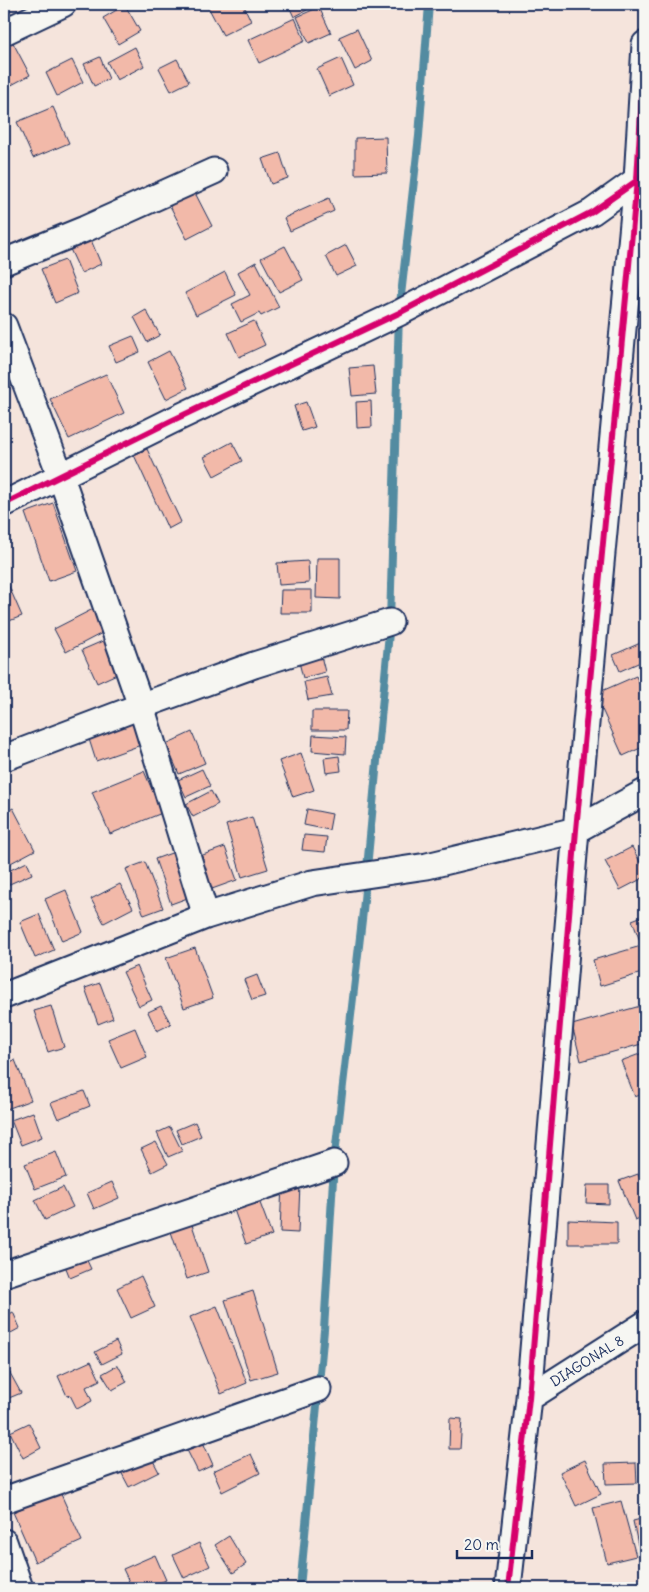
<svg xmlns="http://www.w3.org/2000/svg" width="649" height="1592" viewBox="0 0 649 1592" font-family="Delius,sans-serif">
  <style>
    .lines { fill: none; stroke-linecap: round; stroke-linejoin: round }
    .stream { stroke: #528ba1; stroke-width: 8 }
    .building { fill: #f2b9a9; stroke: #1b2f5e }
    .minor-casing { stroke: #1b2f5e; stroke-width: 29 }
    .minor { stroke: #f6f6f2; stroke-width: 25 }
    .cycleway-casing { stroke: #f6f6f2; stroke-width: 9 }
    .cycleway { stroke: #d6006c; stroke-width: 6 }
    .labels { text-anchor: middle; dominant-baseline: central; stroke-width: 4.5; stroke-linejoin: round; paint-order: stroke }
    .street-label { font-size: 14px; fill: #1b2f5e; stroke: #f6f6f2 }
  </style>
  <rect width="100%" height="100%" fill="#f5e4dc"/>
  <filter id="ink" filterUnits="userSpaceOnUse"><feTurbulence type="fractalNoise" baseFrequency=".02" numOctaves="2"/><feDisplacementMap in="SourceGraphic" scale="10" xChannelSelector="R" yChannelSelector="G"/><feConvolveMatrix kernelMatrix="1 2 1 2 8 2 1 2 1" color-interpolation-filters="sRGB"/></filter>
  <g filter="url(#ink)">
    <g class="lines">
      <path class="stream" d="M300,1588l24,-258 10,-167 29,-252 27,-289 9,-309 20,-177 10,-132"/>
    </g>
    <path class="building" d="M209,4h34l8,17 -28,14 -16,-30z
      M288,4h16l3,6 -13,7z
      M125,5l15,26 -22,13 -15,-26z
      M319,7l12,26 -22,10 -12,-26z
      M295,18l10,23 -46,22 -11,-23z
      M357,29l15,32 -17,9 -16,-33z
      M9,35l21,40 -24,13 -2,-4v-46z
      M135,47l9,19 -27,14 -10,-18z
      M100,57l9,22 -15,7 -10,-22z
      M341,58l12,27 -24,11 -12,-27z
      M177,59l12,23 -18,9 -12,-23z
      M72,60l11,22 -26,14 -11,-23z
      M53,107l16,36 -36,15 -16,-36z
      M386,137l1,36 -32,1v-36z
      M280,153l8,25 -17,6 -9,-25z
      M192,187l20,39 -25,13 -20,-39z
      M329,198l5,13 -44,20 -6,-13z
      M91,240l10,24 -20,9 -11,-24z
      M346,245l11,21 -21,10 -10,-20z
      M285,246l18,34 -24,12 -18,-34z
      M65,260l13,33 -23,10 -14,-34z
      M256,262l23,45 -18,9 -2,-3 -18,9 -9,-18 18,-9 -12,-23z
      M225,272l11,23 -40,20 -11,-22z
      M146,310l14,25 -13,7 -13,-25z
      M254,321l11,24 -26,12 -11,-24z
      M133,336l7,16 -24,10 -7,-16z
      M169,351l19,37 -22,11 -18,-37z
      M373,366l3,28 -24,2 -3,-28z
      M106,374l18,39 -55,26 -19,-40z
      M371,401l1,26 -15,1 -1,-26z
      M306,402l9,25 -13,4 -8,-25z
      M232,442l10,19 -28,15 -10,-19z
      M147,449l34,73 -13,7 -34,-74z
      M53,503l24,68 -28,10 -24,-68z
      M317,558h23v41l-24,-1z
      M308,561l1,22 -30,2 -2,-22z
      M7,582l15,34 -18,7v-40z
      M281,590h31v23h-32z
      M95,608l11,23 -40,21 -12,-23z
      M105,640l14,33 -22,10 -15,-33z
      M645,641v19l-25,11 -7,-16z
      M321,656l4,16 -22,6 -4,-16z
      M636,676l9,21v49l-22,10 -28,-62z
      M327,677l5,19 -24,4 -4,-18z
      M312,711h35l-1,19h-34z
      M132,721l9,24 -45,16 -8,-25z
      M192,732l13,31 -26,11 -13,-30z
      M313,735l33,2 -1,17 -33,-3z
      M301,753l13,37 -21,7 -14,-36z
      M339,756l2,15 -15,2 -2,-15z
      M202,769l8,17 -24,11 -8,-17z
      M144,771l18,42 -52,21 -18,-42z
      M211,791l7,13 -25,13 -7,-13z
      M13,808l22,42 -28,15 -3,-6v-46z
      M307,809l25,5 -3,16 -25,-5z
      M252,817l16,52 -26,8 -16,-52z
      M304,835l23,2 -2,15 -23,-2z
      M225,847l12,33 -25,9 -12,-33z
      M632,847l13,24v6l-25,13 -15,-29z
      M177,851l16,45 -22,8 -16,-45z
      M27,862l5,12 -27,12 -1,-13z
      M145,862l18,46 -19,7 -18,-46z
      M120,884l13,24 -29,15 -13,-24z
      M66,890l17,42 -21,9 -17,-42z
      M39,914l15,36 -19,8 -15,-36z
      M645,915v24l-5,2 -8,-21z
      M641,946l4,15v11l-45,14 -7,-26z
      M195,948l18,50 -29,10 -18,-50z
      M137,966l15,34 -13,6 -16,-34z
      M257,975l8,21 -13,4 -8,-20z
      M100,983l13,35 -15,6 -13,-36z
      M644,1005l1,6v32l-64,18 -9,-36z
      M51,1006l13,41 -16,5 -14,-41z
      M161,1006l10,18 -14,7 -9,-19z
      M135,1028l12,29 -26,11 -13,-29z
      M645,1052v41l-10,4 -14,-36z
      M15,1060l16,40 -27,10v-46z
      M84,1091l6,15 -32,13 -7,-16z
      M33,1112l9,25 -21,8 -10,-25z
      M195,1122l6,14 -19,8 -6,-14z
      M170,1127l12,24 -14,6 -11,-24z
      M156,1142l12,22 -16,8 -11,-23z
      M56,1152l10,25 -31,12 -10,-25z
      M638,1174l7,17v25l-10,4 -16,-39z
      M112,1182l7,16 -25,11 -7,-16z
      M282,1183l18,1 -2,49 -18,-1z
      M587,1185h22v19l-23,-1z
      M63,1187l10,20 -28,13 -10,-20z
      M257,1195l15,40 -26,9 -14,-40z
      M189,1216l19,56 -21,7 -19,-56z
      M568,1220l49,2v22h-49z
      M84,1254l7,15 -21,9 -6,-15z
      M141,1276l14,31 -24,11 -14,-30z
      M253,1291l25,81 -27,8 -26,-80z
      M217,1306l30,77 -26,11 -31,-77z
      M13,1312l7,16 -11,6 -5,-12v-5z
      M116,1341l6,13 -20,10 -7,-12z
      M91,1361l9,19 -14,7 6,14 -15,8 -7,-14 -3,1 -9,-20z
      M118,1365l9,17 -15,8 -10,-16z
      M10,1373l11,20 -12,5 -5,-10v-12z
      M450,1418l12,1 -2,30h-11z
      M29,1423l12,25 -18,10 -13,-26z
      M202,1440l11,25 -15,7 -12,-24z
      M149,1453l10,19 -30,15 -10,-19z
      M251,1454l9,19 -38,19 -9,-21z
      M585,1460l16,34 -25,12 -16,-34z
      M636,1463l1,20 -31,1 -1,-20z
      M60,1492l22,49 -47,21 -22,-50z
      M621,1501l15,55 -29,7 -14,-55z
      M645,1518v25l-7,2 -5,-24z
      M229,1536l17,28 -13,9 -18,-28z
      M199,1543l11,23 -26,12 -11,-23z
      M155,1555l11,25 -18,8h-16l-9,-19z"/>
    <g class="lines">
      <g class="minor-casing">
        <path id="minor" d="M4,32l59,-28
          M4,262l81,-33 129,-58
          M4,326l57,151 80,229 65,210
          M4,504l167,-83 228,-108 193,-101 53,-38
          M4,758l137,-52 113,-41 136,-43
          M4,996l202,-80 106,-33 115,-17 149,-36 69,-38
          M4,1274l330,-111
          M529,1398l116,-74
          M4,1500l314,-111
          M4,1542l16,46
          M508,1588l21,-190 47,-568 61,-650 8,-136"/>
      </g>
      <use href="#minor" class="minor"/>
      <g class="cycleway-casing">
        <path id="cycleway" d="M4,504l167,-83 228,-108 193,-101 50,-35
          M508,1588l21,-190 47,-568 61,-650 8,-136"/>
      </g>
      <use href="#cycleway" class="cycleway"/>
    </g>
  </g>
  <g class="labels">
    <g class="street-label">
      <text transform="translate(587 1361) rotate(-32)">DIAGONAL 8</text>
    </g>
  </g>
  <rect width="649" height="1592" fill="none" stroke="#f6f6f2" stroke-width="20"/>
  <rect x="10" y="10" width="629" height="1572" fill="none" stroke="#1b2f5e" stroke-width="2" filter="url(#ink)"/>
  <path d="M457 1550v8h75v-8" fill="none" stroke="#1b2f5e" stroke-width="2.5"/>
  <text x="464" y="1550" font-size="15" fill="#1b2f5e" stroke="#f6f6f2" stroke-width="4" paint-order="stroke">20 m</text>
</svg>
